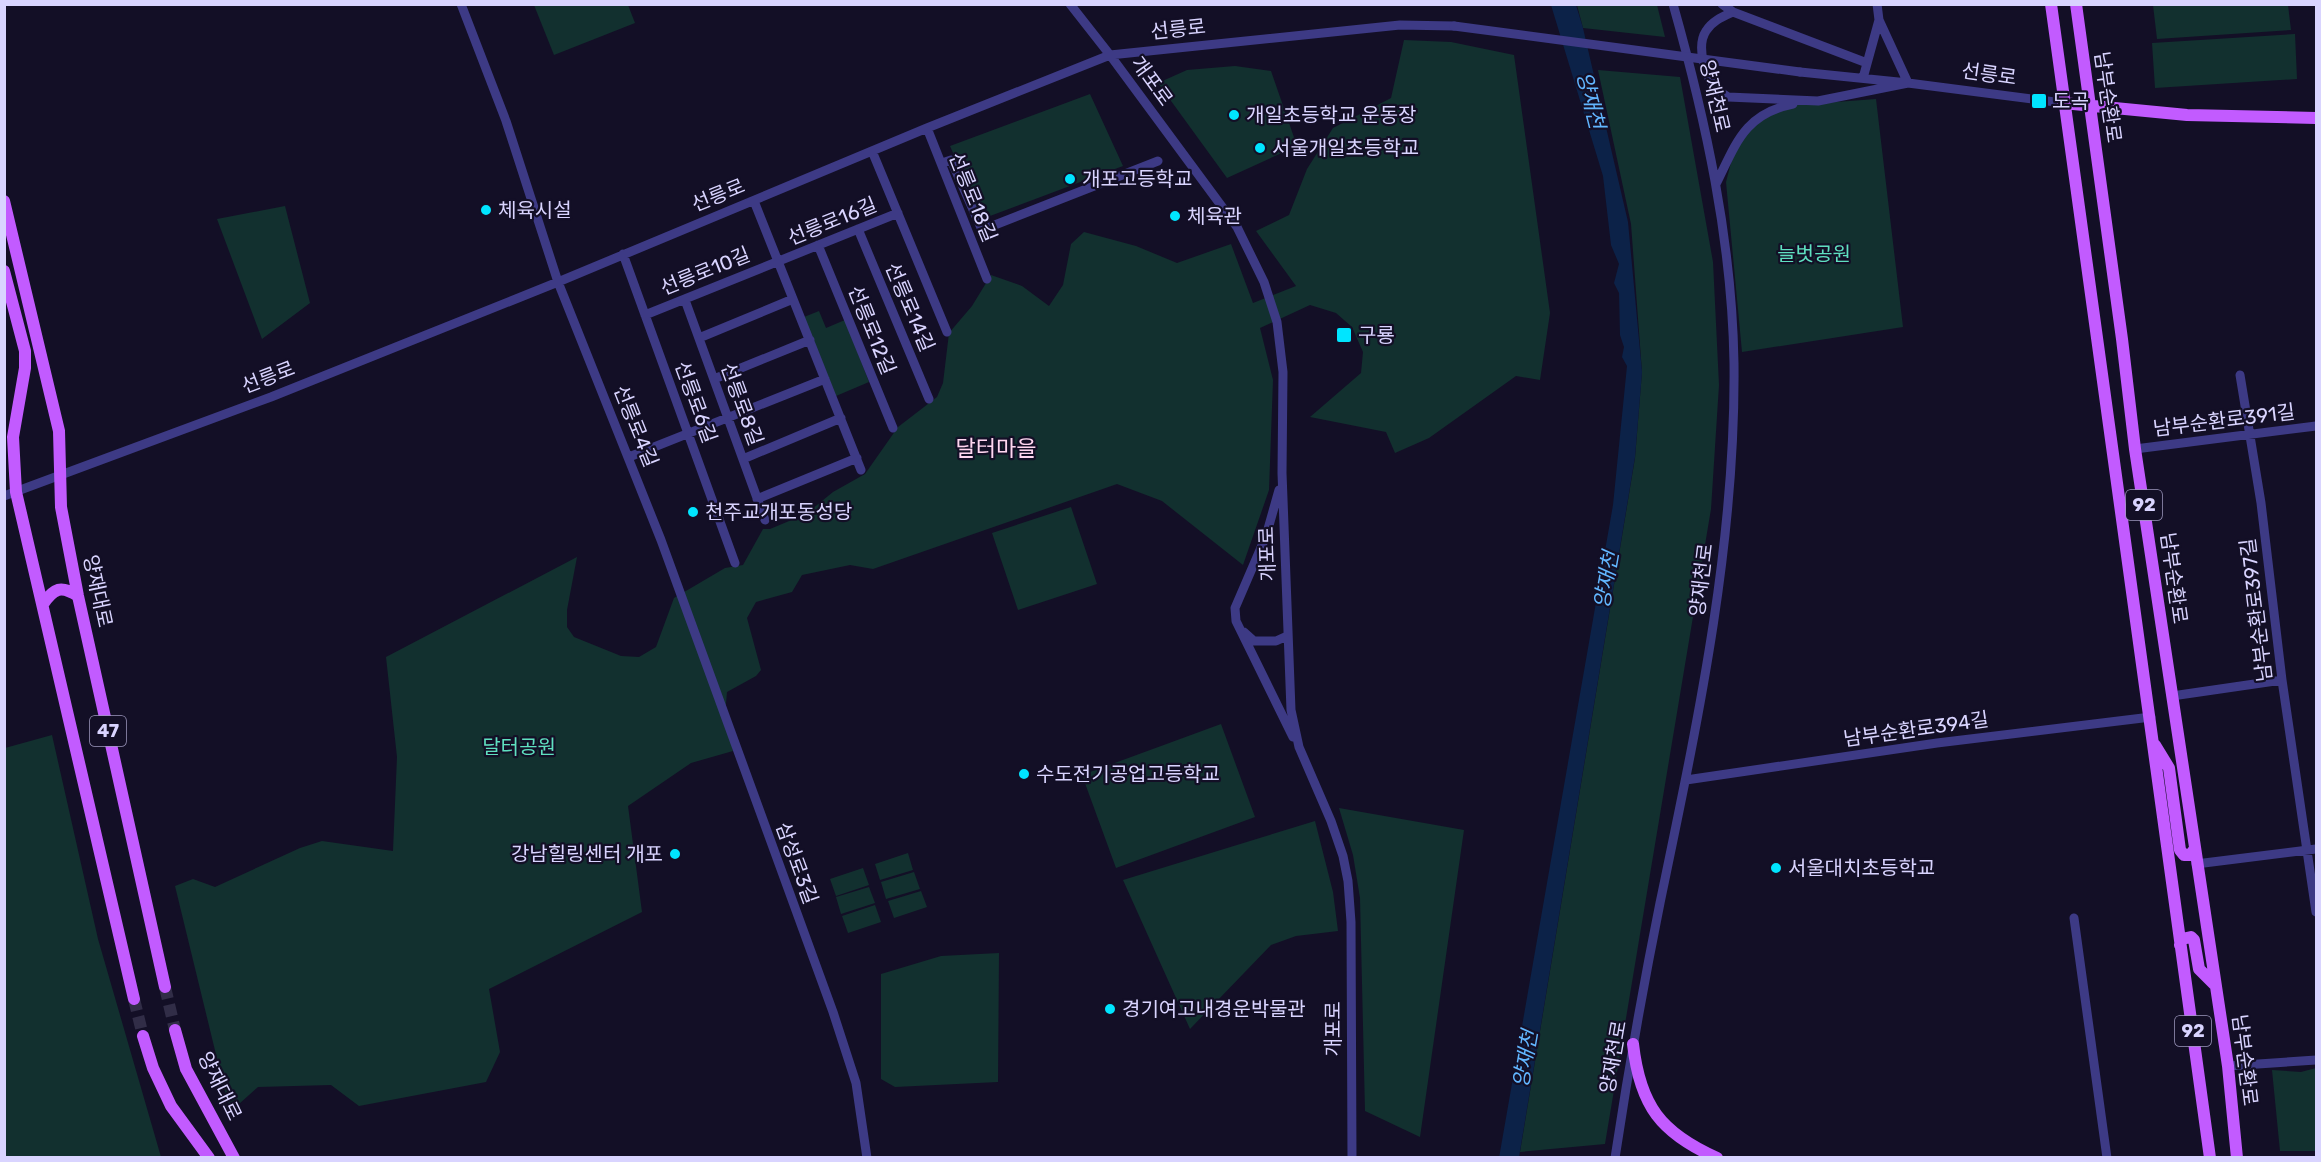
<svg xmlns="http://www.w3.org/2000/svg" width="2321" height="1162" viewBox="0 0 2321 1162" font-family="Rubik,'Noto Sans KR',sans-serif">
  <style>
    .green { fill: #12302f }
    .water { fill: #0c2248 }
    .lines { fill: none; stroke-linecap: round; stroke-linejoin: round }
    .major-tunnel { stroke: #312d47; stroke-width: 12; stroke-dasharray: 12 6; stroke-linecap: butt }
    .minor { stroke: #3d3a85; stroke-width: 9 }
    .major { stroke: #c25bff; stroke-width: 12 }
    .minor-bridge { stroke: #3d3a85; stroke-width: 9 }
    .poi-dot { fill: #00e5ff; stroke: #130f26; stroke-width: 2 }
    .labels { text-anchor: middle; dominant-baseline: central; stroke-width: 4.5; stroke-linejoin: round; paint-order: stroke }
    .shield { fill: #130f26; stroke: #9e99be; stroke-width: 1.5 }
    .shield-label { font-size: 18px; font-weight: bold; fill: #d9d4ff }
    .street-label { font-size: 20px; fill: #d9d4ff; stroke: #130f26 }
    .poi-label { font-size: 20px; fill: #d9d4ff; stroke: #130f26; text-anchor: start }
    .park-label { font-size: 20px; fill: #5fe0c0; stroke: #130f26 }
    .water-label { font-size: 21px; font-style: italic; fill: #62b6ff; stroke: #130f26 }
    .quarter-label { font-size: 22px; fill: #ffd6f0; stroke: #130f26 }
  </style>
  <rect width="100%" height="100%" fill="#130f26"/>
  <path class="green" d="M534,5h94l7,18 -81,32z
    M1577,5h80l8,32 -82,-9z
    M2153,5h135l3,25 -134,9z
    M2295,34l2,45 -142,9 -3,-45z
    M1404,40l47,2 63,13 36,258 -10,67 -24,-4 -87,62 -34,15 -9,-21 -76,-15 51,-44 2,-21 -11,-25 -16,-14 -26,-8 -50,23 13,52 -4,110 -26,75 -81,-64 -45,-17 -244,85 -23,-4 -48,10 -10,17 -36,10 -9,16 14,52 -5,6 -29,16 -2,23 8,36 -42,12 -63,43 14,106 -153,77 11,63 -14,30 -127,24 -28,-21 -73,2 -28,25 -55,-226 18,-7 22,8 85,-39 22,-7 71,10 4,-94 -11,-100 191,-100 -10,53v17l7,10 47,19 18,1 17,-10 18,-49 51,-30 18,-3 20,-36h7l36,-15 27,-22 32,-18 33,-47 39,-30 6,-14 6,-50 23,-27 19,-31 31,11 27,20 14,-21 8,-41 13,-12 52,14 41,17 54,-19 22,59 43,-17 -40,-55 33,-16 18,-46 26,-41 58,-30z
    M1235,66l36,5 26,75 -70,32 -69,-95 29,-13z
    M1598,70l82,7 33,185 6,123 -8,124 -106,635 -85,8 115,-694 7,-86 -11,-148z
    M1090,94l33,72 -141,53 -32,-73z
    M1876,99l27,228 -161,25 -16,-170 7,-27 14,-27 35,-22z
    M285,206l25,97 -48,36 -45,-120z
    M819,311l7,17 19,-8 24,62 -33,14 -32,-79z
    M1071,507l26,77 -79,26 -26,-77z
    M1221,724l34,93 -139,51 -34,-93z
    M52,735l46,204 63,218h-156v-409z
    M1339,808l125,22 -44,307 -55,-26 -5,-213 -7,-43z
    M1315,821l18,71 5,39 -42,5 -25,9 -81,84 -67,-149z
    M908,853l5,17 -33,10 -5,-16z
    M863,868l6,17 -33,11 -6,-17z
    M914,872l6,17 -34,10 -5,-17z
    M869,887l6,16 -34,11 -5,-17z
    M921,891l6,16 -33,11 -6,-17z
    M875,905l6,17 -33,11 -6,-17z
    M999,953l-1,129 -103,5 -14,-8v-105l60,-18z
    M2316,1068v83h-36l-8,-81 29,2z"/>
  <path class="water" d="M1551,5h25l7,23 45,194 14,150 -7,85 -116,700 -20,1 114,-653 14,-139 -5,-9 2,-10 -4,-12 -1,-42 -5,-10 5,-19 -8,-19 -8,-69z"/>
  <g class="lines">
    <path class="major-tunnel" d="M165,987l10,43
      M134,999l9,37"/>
    <path class="minor" d="M461,4l45,117 52,161 103,258 172,472 23,71 11,75
      M1070,4l40,51 127,172 27,55 13,40 6,50 -1,101 9,237 8,37 32,74 12,35 5,25 3,41 1,236
      M1722,4l11,8 134,51
      M1877,4l2,16 29,63
      M1733,12c-11,5 -21,9 -27,19 -10,15 -1,45 10,58 4,3 8,5 12,8l90,4 90,-18
      M1800,72l108,11 155,20
      M1863,78l16,-58
      M927,128l60,151
      M872,151l75,181
      M945,162l6,-2 31,70 176,-69
      M1716,184c20,-40 28,-70 77,-80
      M754,201l107,269
      M858,229l71,170
      M818,245l75,183
      M623,254l112,309
      M685,300l80,220
      M645,315l253,-102
      M699,338l94,-39
      M2240,375l21,128 21,177 34,232
      M714,379l96,-39
      M2135,449l181,-23
      M629,457l196,-78
      M743,459l98,-41
      M1279,490l-13,46 -31,72 1,13 57,116
      M4,496l267,-99 287,-115 369,-154 183,-73 290,-30 54,1
      M757,499l100,-41
      M1244,632l10,9h22l11,-5
      M2172,696l110,-16
      M1686,780l251,-37 214,-26
      M2196,864l120,-15
      M2074,918l33,240
      M2228,1066l88,-6
      M1615,1158c13,-86 28,-171 45,-255 37,-178 76,-357 74,-540 -2,-122 -28,-242 -61,-359"/>
    <path class="major" d="M2051,4l159,1154
      M2076,4l46,335 13,110 93,617 9,92
      M2063,103l124,12 129,3
      M4,201l55,230 2,76 17,89 87,391
      M4,271l21,80v17l-12,69 3,55 118,507
      M43,604c11,-16 18,-19 35,-8
      M2155,745l14,23 11,82 4,5h6l4,-5
      M2180,945l2,-6 9,-2 3,3 5,29 16,16
      M175,1030l11,39 48,89
      M143,1036l10,32 18,38 38,52
      M1633,1044c7,62 28,89 84,114"/>
    <path class="minor-bridge" d="M1454,26l346,46"/>
  </g>
  <g class="poi-dot">
    <rect x="2031" y="93" width="16" height="16" rx="3"/>
    <circle cx="1234" cy="115" r="6"/>
    <circle cx="1260" cy="148" r="6"/>
    <circle cx="1070" cy="179" r="6"/>
    <circle cx="486" cy="210" r="6"/>
    <circle cx="1175" cy="216" r="6"/>
    <rect x="1336" y="327" width="16" height="16" rx="3"/>
    <circle cx="693" cy="512" r="6"/>
    <circle cx="1024" cy="774" r="6"/>
    <circle cx="675" cy="854" r="6"/>
    <circle cx="1776" cy="868" r="6"/>
    <circle cx="1110" cy="1009" r="6"/>
  </g>
  <g class="labels">
    <g class="shield">
      <rect x="2126" y="490" width="36" height="30" rx="4.5"/>
      <rect x="90" y="716" width="36" height="30" rx="4.5"/>
      <rect x="2175" y="1016" width="36" height="30" rx="4.5"/>
    </g>
    <g class="shield-label">
      <text x="2144" y="505">92</text>
      <text x="108" y="731">47</text>
      <text x="2193" y="1031">92</text>
    </g>
    <g class="street-label">
      <text transform="translate(1178 29) rotate(-6)">선릉로</text>
      <text transform="translate(1989 74) rotate(8)">선릉로</text>
      <text transform="translate(1152 81) rotate(54)">개포로</text>
      <text transform="translate(1715 96) rotate(77)">양재천로</text>
      <text transform="translate(2108 97) rotate(82)">남부순환로</text>
      <text transform="translate(718 195) rotate(-22)">선릉로</text>
      <text transform="translate(973 197) rotate(68)">선릉로18길</text>
      <text transform="translate(832 221) rotate(-22)">선릉로16길</text>
      <text transform="translate(705 271) rotate(-22)">선릉로10길</text>
      <text transform="translate(910 307) rotate(67)">선릉로14길</text>
      <text transform="translate(872 330) rotate(68)">선릉로12길</text>
      <text transform="translate(268 377) rotate(-21)">선릉로</text>
      <text transform="translate(696 402) rotate(70)">선릉로6길</text>
      <text transform="translate(742 404) rotate(70)">선릉로8길</text>
      <text transform="translate(2224 420) rotate(-7)">남부순환로391길</text>
      <text transform="translate(636 426) rotate(68)">선릉로4길</text>
      <text transform="translate(1267 554) rotate(-92)">개포로</text>
      <text transform="translate(2174 578) rotate(82)">남부순환로</text>
      <text transform="translate(1701 580) rotate(-83)">양재천로</text>
      <text transform="translate(98 591) rotate(78)">양재대로</text>
      <text transform="translate(2256 610) rotate(-97)">남부순환로397길</text>
      <text transform="translate(1916 729) rotate(-8)">남부순환로394길</text>
      <text transform="translate(797 863) rotate(70)">삼성로3길</text>
      <text transform="translate(1333 1029) rotate(-90)">개포로</text>
      <text transform="translate(1613 1057) rotate(-80)">양재천로</text>
      <text transform="translate(2245 1060) rotate(83)">남부순환로</text>
      <text transform="translate(220 1086) rotate(64)">양재대로</text>
    </g>
    <g class="poi-label">
      <text x="2052" y="101">도곡</text>
      <text x="1246" y="115">개일초등학교 운동장</text>
      <text x="1272" y="148">서울개일초등학교</text>
      <text x="1082" y="179">개포고등학교</text>
      <text x="498" y="210">체육시설</text>
      <text x="1187" y="216">체육관</text>
      <text x="1358" y="335">구룡</text>
      <text x="705" y="512">천주교개포동성당</text>
      <text x="1036" y="774">수도전기공업고등학교</text>
      <text x="663" y="854" text-anchor="end">강남힐링센터 개포</text>
      <text x="1788" y="868">서울대치초등학교</text>
      <text x="1122" y="1009">경기여고내경운박물관</text>
    </g>
    <g class="park-label">
      <text x="1814" y="254">늘벗공원</text>
      <text x="519" y="747">달터공원</text>
    </g>
    <g class="water-label">
      <text transform="translate(1591 100) rotate(76)">양재천</text>
      <text transform="translate(1606 580) rotate(-80)">양재천</text>
      <text transform="translate(1525 1059) rotate(-80)">양재천</text>
    </g>
    <g class="quarter-label">
      <text x="996" y="448">달터마을</text>
    </g>
  </g>
  <rect width="2321" height="1162" fill="none" stroke="#d9d4ff" stroke-width="12"/>
</svg>
